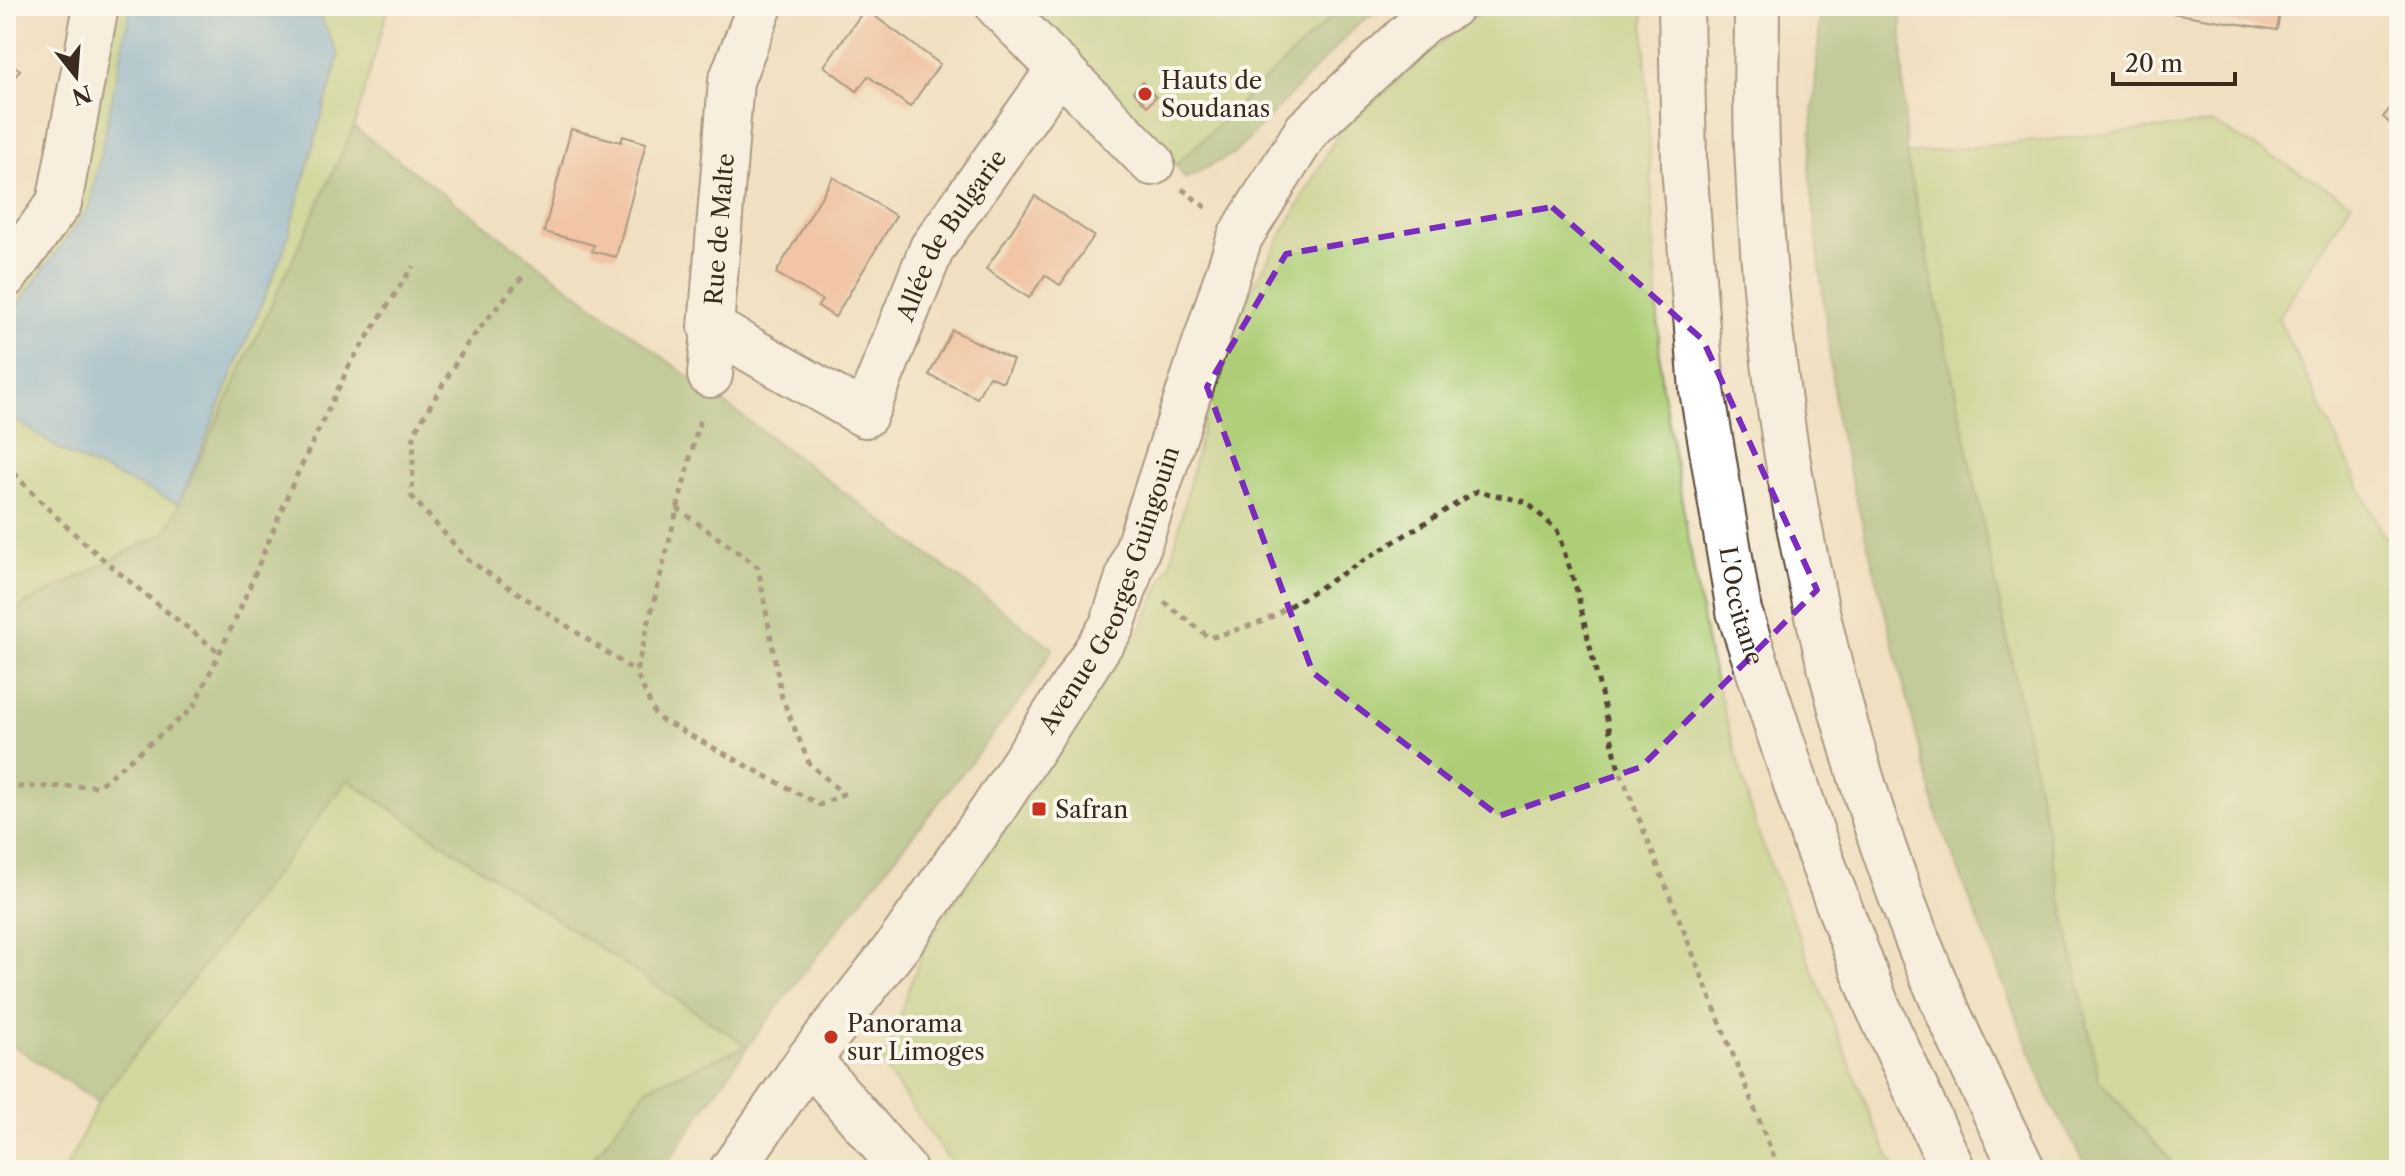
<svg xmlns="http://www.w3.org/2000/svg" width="2405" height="1176" viewBox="0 0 2405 1176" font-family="'Libre Caslon Text',serif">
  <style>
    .green { fill: #adce76; stroke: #747c4a; stroke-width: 2 }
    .forest { fill: #8ab167; stroke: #626e42; stroke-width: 2 }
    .water { fill: #67aadc; stroke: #516a7d; stroke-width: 2 }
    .building { fill: #f1a583 }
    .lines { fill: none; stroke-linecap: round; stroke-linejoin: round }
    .minor-casing { stroke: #564536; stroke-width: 48 }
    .highway-casing { stroke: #564536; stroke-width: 48 }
    .path { stroke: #564536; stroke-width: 5; stroke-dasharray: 6 6; stroke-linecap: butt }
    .minor { stroke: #fff; stroke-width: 44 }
    .highway { stroke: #fff; stroke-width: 44 }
    .marked { fill: none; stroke: #7b2cbf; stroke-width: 6; stroke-dasharray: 16 10; stroke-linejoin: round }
    .poi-dot { fill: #c8321e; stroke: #fbf7ec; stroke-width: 3 }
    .labels { text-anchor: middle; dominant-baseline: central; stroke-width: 8; stroke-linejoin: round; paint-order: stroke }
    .poi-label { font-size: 24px; fill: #3b2a1e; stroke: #fbf7ec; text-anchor: start }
    .street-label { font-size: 24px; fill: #3b2a1e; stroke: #fbf7ec }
  </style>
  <rect width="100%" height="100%" fill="#fbf7ec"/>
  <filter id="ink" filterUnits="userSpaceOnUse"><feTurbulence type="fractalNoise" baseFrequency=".0125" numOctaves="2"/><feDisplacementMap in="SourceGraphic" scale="16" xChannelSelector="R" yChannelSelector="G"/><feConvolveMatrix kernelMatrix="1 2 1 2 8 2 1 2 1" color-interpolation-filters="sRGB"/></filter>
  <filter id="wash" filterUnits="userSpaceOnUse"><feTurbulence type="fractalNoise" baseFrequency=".006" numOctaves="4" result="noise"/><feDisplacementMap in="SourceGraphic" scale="32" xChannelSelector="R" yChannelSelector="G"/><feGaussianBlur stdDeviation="1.8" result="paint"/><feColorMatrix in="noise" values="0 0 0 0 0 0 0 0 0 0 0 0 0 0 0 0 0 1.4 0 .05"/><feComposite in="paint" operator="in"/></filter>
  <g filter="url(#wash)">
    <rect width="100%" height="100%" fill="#f0e0c1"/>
    <path class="green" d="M115,6h274l-35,121 -188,405 -160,82v-313l69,-99z
      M1026,6h317l-167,159z
      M1492,6h151l18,375 48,275 48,174 117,294 22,46h-940l-74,-106 41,-115 220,-324 28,-63 52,-221 116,-209 129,-113z
      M2213,123l139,79 -74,116 107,221 14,-9v640h-220l-80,-90 -193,-926z
      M347,780l401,266 -100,41 -64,83h-519l33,-68z"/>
    <path class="forest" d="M1343,6h43l-28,18 -123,129 -50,26 -9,-14z
      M1821,6h80l5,148 193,926 80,90h-90l-39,-68 -113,-286 -100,-392 -28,-256z
      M354,127l699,521 -22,38 -235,297 -48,63 -86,124h-78l64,-83 99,-41 -399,-266 -250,322 -92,-61v-427l160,-82z"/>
    <path class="water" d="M131,6h184l24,49 -55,195 -105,254 -112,-50 -61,-41v-92l84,-115z"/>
    <g id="blocks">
      <path class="building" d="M2128,6h153l-4,24z
        M865,9l75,55 -30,43 -42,-31 -11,15 -33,-25z
        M6,60l14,10 -14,19z
        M1142,82l14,15 -9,9 -14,-15z
        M2399,98v34l-16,-15z
        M571,129l50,13 2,-6 23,7 -30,114 -24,-6 2,-6 -50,-13z
        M833,177l63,39 -61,101 -17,-11 4,-6 -46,-27z
        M1035,196l59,40 -34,49 -15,-10 -16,23 -43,-29z
        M952,330l61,30 -10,22 -14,-6 -12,22 -48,-23z"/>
    </g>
  </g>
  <g filter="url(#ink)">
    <use href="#blocks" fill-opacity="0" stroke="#564536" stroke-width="2"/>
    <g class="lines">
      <g class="minor-casing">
        <g id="minor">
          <path d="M998,6l154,157"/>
          <path d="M6,275l53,-72 37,-197"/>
          <path id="s1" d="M714,329l151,86 67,-167 128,-180"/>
          <path id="s2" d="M710,375l4,-46 -3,-2 20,-246 29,-75"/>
          <path d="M809,1059l95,111"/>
          <path id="s3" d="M732,1170l77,-111 90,-115 93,-133 120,-185 128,-389 67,-107 116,-109 28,-15"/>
        </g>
      </g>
      <g class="highway-casing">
        <g id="highway">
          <path id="s4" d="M1681,6l3,160 18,224 37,221 78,237 59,155 77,167"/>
          <path d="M1757,6c0,46 -2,93 0,140 10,270 61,540 160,793 31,79 69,155 106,231"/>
        </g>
      </g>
      <path class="path" d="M1182,189l27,21
        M522,277l-55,67 -53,89 -2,64 55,62 169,113
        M6,464c63,72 139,131 214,189
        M677,508l81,59 24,131 27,65 34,31 -23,11 -164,-88 -20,-45 65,-257
        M1164,602l46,36 55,-17 212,-130 49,11 31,28 20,61 41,175 161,404
        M6,784l12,3 80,-1 95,-78 45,-94 55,-131 57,-119 63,-98"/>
      <use href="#minor" class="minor"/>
      <use href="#highway" class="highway"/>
    </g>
  </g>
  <path d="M0 0H2405V1176H0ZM1552,207l151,133 114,250 -176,177 -142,49 -186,-143 -106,-286 79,-133z" fill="#f0e0c1" fill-opacity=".55" fill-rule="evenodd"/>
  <path class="marked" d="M1552,207l151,133 114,250 -176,177 -142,49 -186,-143 -106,-286 79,-133z"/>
  <g class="poi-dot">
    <circle cx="1145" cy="94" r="8"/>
    <rect x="1031" y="801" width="16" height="16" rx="4"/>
    <circle cx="831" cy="1037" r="8"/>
  </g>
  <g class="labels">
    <g class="poi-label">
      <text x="1161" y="80">Hauts de<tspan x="1161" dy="28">Soudanas</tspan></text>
      <text x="1055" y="809">Safran</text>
      <text x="847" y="1023">Panorama<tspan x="847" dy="28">sur Limoges</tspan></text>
    </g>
    <g class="street-label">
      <text stroke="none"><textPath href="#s2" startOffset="148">Rue de Malte</textPath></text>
      <text stroke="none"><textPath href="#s1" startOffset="374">Allée de Bulgarie</textPath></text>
      <text stroke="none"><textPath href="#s3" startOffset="696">Avenue Georges Guingouin</textPath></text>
      <text stroke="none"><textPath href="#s4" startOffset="604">L'Occitane</textPath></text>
    </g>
  </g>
  <rect width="2405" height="1176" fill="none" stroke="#fbf7ec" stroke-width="32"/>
  <g transform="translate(76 76) rotate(163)" stroke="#fbf7ec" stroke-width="6" paint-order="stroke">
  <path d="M0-6L14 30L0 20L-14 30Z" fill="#3b2a1e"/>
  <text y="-12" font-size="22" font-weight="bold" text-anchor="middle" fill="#3b2a1e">N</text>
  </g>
  <path d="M2113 72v12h122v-12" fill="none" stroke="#3b2a1e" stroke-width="4"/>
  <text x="2125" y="72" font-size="24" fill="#3b2a1e" stroke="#fbf7ec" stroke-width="6" paint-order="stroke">20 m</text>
</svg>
